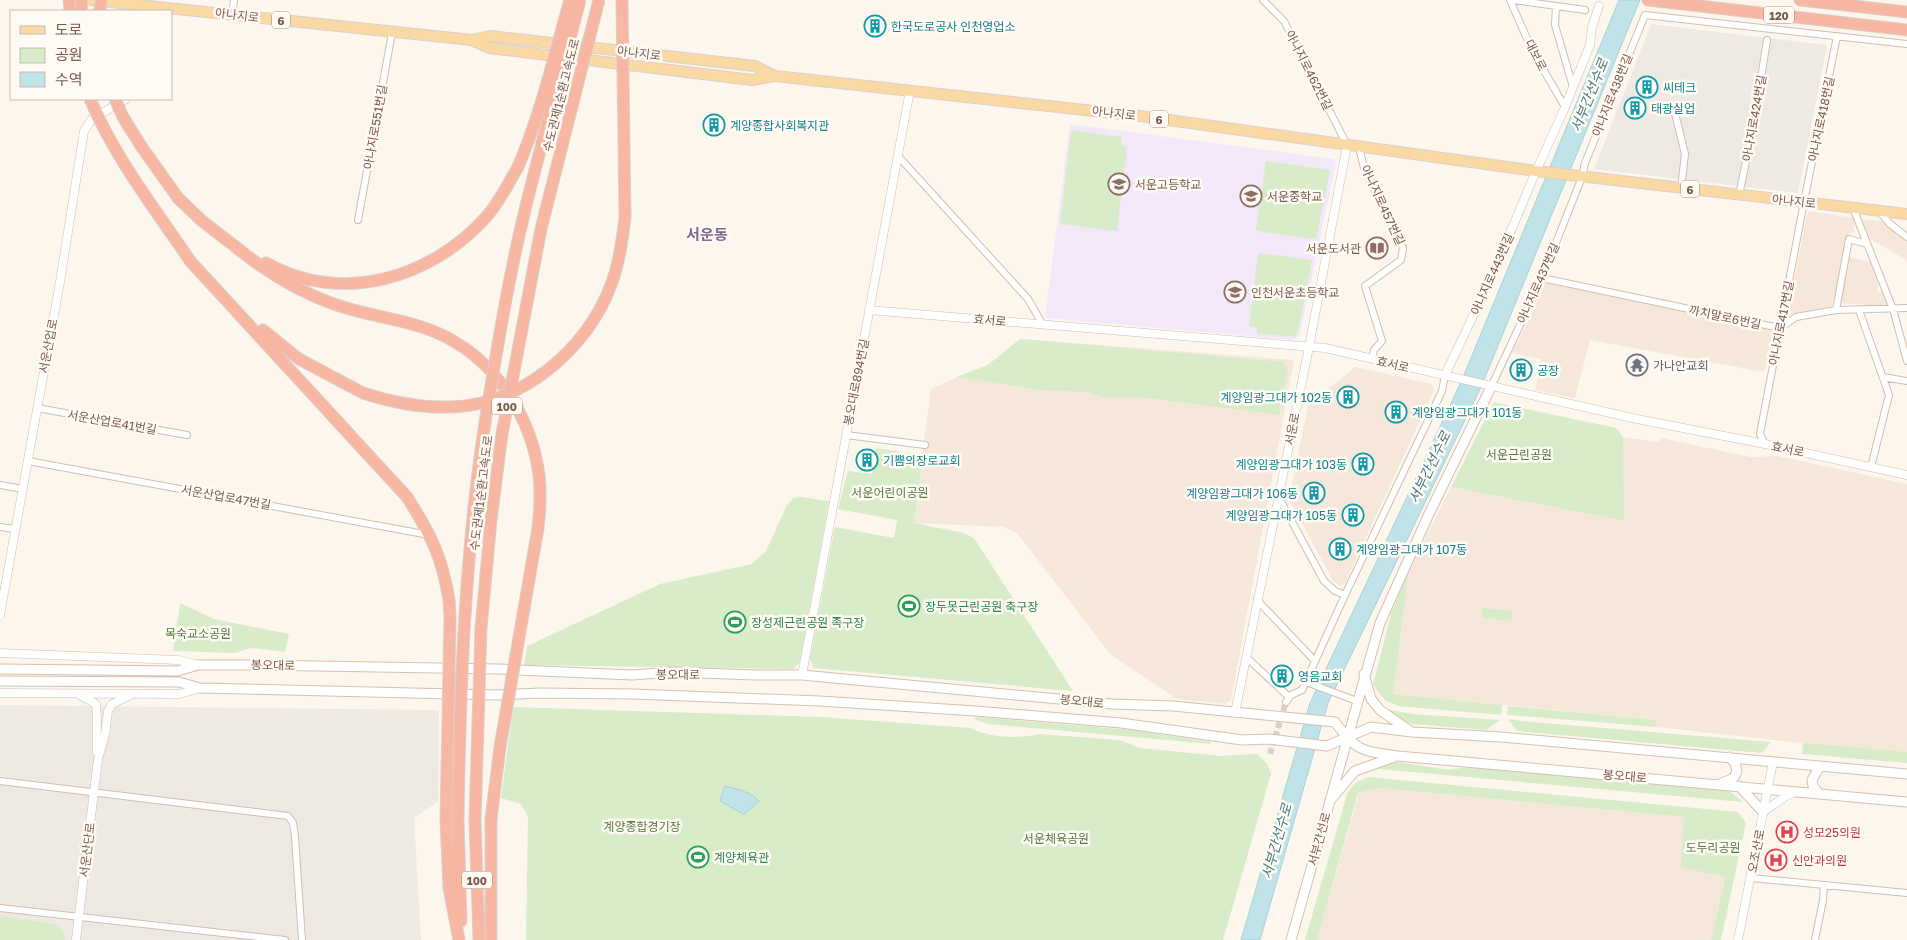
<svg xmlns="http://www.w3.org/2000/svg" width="1907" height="940" viewBox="0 0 1907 940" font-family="'Golos Text','Noto Sans KR',sans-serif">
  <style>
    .residential { fill: #f5e8da }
    .industrial { fill: #efe9e4 }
    .education { fill: #f3e8fa }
    .green { fill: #d8ecc9 }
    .water { fill: #bfe3e8; stroke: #a5d3da }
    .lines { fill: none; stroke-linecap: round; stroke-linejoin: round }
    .minor-tunnel { stroke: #dcd0c4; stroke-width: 6; stroke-dasharray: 6 3; stroke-linecap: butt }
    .minor-casing { stroke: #d1beb0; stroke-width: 8 }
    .tertiary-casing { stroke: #d1beb0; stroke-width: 9 }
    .secondary-casing { stroke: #d6c0b0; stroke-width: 11 }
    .primary-casing { stroke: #dad1cd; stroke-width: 12 }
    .motorway-casing { stroke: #dad1cd; stroke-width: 13 }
    .minor { stroke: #fff; stroke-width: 6 }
    .tertiary { stroke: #fff; stroke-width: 8 }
    .secondary { stroke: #fff; stroke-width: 9 }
    .primary { stroke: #fbd9a5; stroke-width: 10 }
    .motorway { stroke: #f7b7a3; stroke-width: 11 }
    .motorway-bridge-casing { stroke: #dad1cd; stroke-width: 13; stroke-linecap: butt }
    .motorway-bridge { stroke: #f7b7a3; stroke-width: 11 }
    .labels { text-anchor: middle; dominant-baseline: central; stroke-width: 5; stroke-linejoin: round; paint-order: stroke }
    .shield { fill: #fffaf3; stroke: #a28b7f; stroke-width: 1 }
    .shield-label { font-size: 11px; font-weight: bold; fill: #7a5c4d }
    .street-label { font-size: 12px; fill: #7a5c4d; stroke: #fffaf3 }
    .culture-label { font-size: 12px; fill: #0d838f; stroke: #fffaf3; text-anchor: start }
    .education-label { font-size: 12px; fill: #785e54; stroke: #fffaf3; text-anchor: start }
    .worship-label { font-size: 12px; fill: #5b616d; stroke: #fffaf3; text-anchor: start }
    .park-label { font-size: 12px; fill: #537a41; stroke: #fffaf3 }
    .leisure-label { font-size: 12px; fill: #27864d; stroke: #fffaf3; text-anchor: start }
    .health-label { font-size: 12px; fill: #be3a42; stroke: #fffaf3; text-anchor: start }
    .water-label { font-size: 14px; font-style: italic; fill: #437c86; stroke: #fffaf3 }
    .quarter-label { font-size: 15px; font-weight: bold; fill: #846695; stroke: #fffaf3 }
  </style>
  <rect width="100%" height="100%" fill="#fdf6ec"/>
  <path class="residential" d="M1808,211l46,7v14l-5,1 -17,73 -45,9z
    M1860,219l23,2 24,19v22l-4,-4 -33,-19z
    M1847,257l26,5 5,16 -1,13 9,4 1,11 -49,-3z
    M1545,283l230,47 -11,42 -174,-32 -15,58 -40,-8 6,-31 -29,-6 17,-33z
    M1020,339l274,21 -63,340 -6,4 -48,-5 -66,-44 -94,-122 -13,-6 -91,-4 18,-134 29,-13 28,-11z
    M1355,367l77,17 2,6 -89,193 -5,3 -8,-7 -43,-80 19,-93z
    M1623,437l34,5 5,-4 88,19 28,-1 129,28v271l-251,-28v-7l-264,-26 17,-124 42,-83 172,34z
    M1379,788l305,29 41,59 -14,64h-394l42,-147z"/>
  <path class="industrial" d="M1651,24l176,21 -29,148 -204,-24z
    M0,705l439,5 -1,92 -24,16 7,122h-421z"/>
  <path class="education" d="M1070,124l264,35 2,4 -36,171 -5,6 -250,-22z"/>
  <path class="green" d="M1071,130l51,7 -1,7 6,4 -10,83 -57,-7z
    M1266,161l64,9 -14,69 -49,-6 -11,-3z
    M1258,253l54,7 -14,73 -3,4 -38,-4v-6l-8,-1z
    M1020,339l263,23 2,5 3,1 -9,47 -132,-17 -46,-1 -12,-5 -50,-2 -82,-13 31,-12z
    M1494,402l122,26 7,9 1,84 -173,-34z
    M876,448l47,7 -9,68 50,10 10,5 99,153 -259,-23 -4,-9 25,-132 59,11 3,-18 -59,-11 10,-38 24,3z
    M800,497l29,4 -29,161 -7,7 -269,-4 3,-19 133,-62 92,-20 14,-13 21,-46 6,-7z
    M1409,570l-16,124 109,11 -1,10 -103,-9 -13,-6 -12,-15 18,-71z
    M180,603l34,16 75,15 -4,18 -34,-4 -16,5 -62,-2z
    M1482,608l30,3 -1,10 -29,-3z
    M1508,706l148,14v7l-149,-12z
    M513,707l307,10 151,11c19,10 47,11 68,6l80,6 21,8 80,8 37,-2 10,9 4,11 -48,166h-697l2,-123 -7,-13 -20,-6z
    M1386,709l27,5 87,6 -14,10 -73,-6 -15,-4z
    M979,717l153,13 79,12v2l-223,-20 -12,-4 -2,-2z
    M1508,719l13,2 250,21 -9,11 -245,-22z
    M1803,743l104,9v11l-105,-9z
    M1397,762l52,8 18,-3 260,22 16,13 -375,-34 10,-4z
    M1368,777l370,35 8,11 -25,117h-10l14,-63 -44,-10 3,-50 -305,-29 -21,5 -41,147h-12l42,-146 8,-11z
    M0,916l55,8c7,4 10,9 10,16h-65z"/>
  <path class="water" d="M1619,0h21l-159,387 -153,316 -68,237h-19l69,-237 151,-321z
    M725,786c11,3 27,6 34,15l-14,13h-2l-23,-13z"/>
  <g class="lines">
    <path class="minor-tunnel" d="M1270,754l16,-52"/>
    <g class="minor-casing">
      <path id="minor" d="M1263,0l21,21 63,124
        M1510,0l22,50 33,57
        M1513,0l72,10
        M1556,6l-1,19 18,62
        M232,15l2,-15
        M1674,109l11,45 -4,34
        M1359,147l5,21 39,80 -2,12 -36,26 17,55 -8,9 -2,9
        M898,156l130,143 15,26
        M1739,195l14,-66 14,-89
        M1853,208l40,101 14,52
        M1879,211l11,13 17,13
        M358,220l34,-187
        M1542,278l238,50 16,-11 40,-7 71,-2
        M1836,310l13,-71 18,5
        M1859,310l30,85 -18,72
        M1883,377l24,4
        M1491,387l51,-109 40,-101 3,-14 60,-148 262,29
        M37,408l150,27
        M846,435l79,10
        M1765,444l-5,-10 44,-232 33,-166
        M28,461l396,73
        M0,485l23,4
        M1278,496l46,85 11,10 10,4
        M0,527l16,2
        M1257,600l58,61
        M1246,657l43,40
        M1306,682l51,19
        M1286,702l5,-7 11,-5 43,-95 97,-204 3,-16
        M0,781l288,35 5,7 2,14 7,103
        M1751,878l156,15
        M0,908l285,32
        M1815,940l8,-40 1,-15"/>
    </g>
    <g class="tertiary-casing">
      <path id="tertiary" d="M869,310l456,38 312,71 128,25 142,31
        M1445,375l48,-101 43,-103 27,-59 27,-67 2,-18 7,-21
        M0,615l60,-333 24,-151 8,-12 34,-20
        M0,653l178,7 20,5
        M802,675l108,-585
        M0,693l180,1 20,-6
        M80,695l16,9c2,16 0,32 1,48
        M1235,713l74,-366 38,-202
        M1763,812l23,-16 9,-4
        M76,940l22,-181 7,-24 3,-24 4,-7 21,-10
        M1738,940l35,-178"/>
    </g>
    <g class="secondary-casing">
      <path id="secondary" d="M0,669l178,2 20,-6h50l251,4 133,6 41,-3 82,3h47l310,29 61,2 162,16c22,30 27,29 63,34l509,46
        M1364,674l7,25 9,11 30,21
        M0,681l179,1 21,6 297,7 42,-2 94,1 187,7 156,10 145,12 121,17 27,-1 58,7 44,-19 41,5 89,5 406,37
        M445,693c8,-4 11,-8 11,-18l-9,-6
        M1722,783l12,-5 3,-7 -2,-8 -6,-6
        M1739,786l24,26
        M1819,794l-6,-8 -1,-6 8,-14
        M1332,798l23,-27 39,-14
        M1291,940l89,-317 48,-107 63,-129"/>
    </g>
    <g class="primary-casing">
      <path id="primary" d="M91,0l381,40 18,-4 265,30 20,10
        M472,40l17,8 263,32 23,-4 365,40 396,55 371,43"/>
    </g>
    <g class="motorway-casing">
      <path id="motorway" d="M69,0l1,11
        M1648,0l259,30
        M1800,0l107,12
        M81,11l1,-11
        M232,244c34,28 69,50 111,63 38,12 78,14 112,35 46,27 77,80 84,133 2,18 1,36 -1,53
        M191,262l216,235c24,38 35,59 42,103
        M266,263c76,42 165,16 221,-47 13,-15 21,-32 31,-49
        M263,330l36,29 64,34
        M491,819v121
        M446,820l3,68 10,52
        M458,820l3,101
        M475,820l4,120"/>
    </g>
    <use href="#minor" class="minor"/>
    <use href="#tertiary" class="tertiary"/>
    <use href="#secondary" class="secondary"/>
    <use href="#primary" class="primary"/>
    <use href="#motorway" class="motorway"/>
    <g class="motorway-bridge-casing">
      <path id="motorway-bridge" d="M100,11l1,-11
        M90,99c25,59 65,110 101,163
        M115,99l8,18 18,29 37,52 24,23 30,23
        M518,167c23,-54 36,-111 52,-167
        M363,393c28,9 56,15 86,14 71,-1 138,-57 162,-122 8,-21 11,-44 14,-67l-3,-218
        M491,819l9,-72 38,-219
        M446,820l4,-203 -1,-17
        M458,820c2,-135 7,-271 28,-404 11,-67 22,-135 38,-202 17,-71 38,-143 56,-214
        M475,820l6,-192 10,-108 11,-86 39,-205 58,-229"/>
    </g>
    <use href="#motorway-bridge" class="motorway-bridge"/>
  </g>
  <defs>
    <g id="building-ring" transform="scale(1.125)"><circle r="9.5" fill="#fffaf3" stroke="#0f9aa8" stroke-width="1.5"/><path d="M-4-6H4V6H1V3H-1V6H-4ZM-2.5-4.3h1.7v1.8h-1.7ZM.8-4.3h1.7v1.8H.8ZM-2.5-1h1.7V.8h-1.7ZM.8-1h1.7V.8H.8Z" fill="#0f9aa8"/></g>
    <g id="school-ring" transform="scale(1.125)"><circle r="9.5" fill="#fffaf3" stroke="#8d6e63" stroke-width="1.5"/><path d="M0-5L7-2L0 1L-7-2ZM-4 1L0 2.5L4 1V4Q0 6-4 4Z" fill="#8d6e63"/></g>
    <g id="library-ring" transform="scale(1.125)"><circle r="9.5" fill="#fffaf3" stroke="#8d6e63" stroke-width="1.5"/><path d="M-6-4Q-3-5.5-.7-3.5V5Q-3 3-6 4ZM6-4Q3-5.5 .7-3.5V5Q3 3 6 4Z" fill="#8d6e63"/></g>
    <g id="temple-ring" transform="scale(1.125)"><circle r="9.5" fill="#fffaf3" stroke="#6b7280" stroke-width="1.5"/><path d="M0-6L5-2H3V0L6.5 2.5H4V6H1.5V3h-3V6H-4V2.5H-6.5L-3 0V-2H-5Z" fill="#6b7280"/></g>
    <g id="stadium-ring" transform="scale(1.125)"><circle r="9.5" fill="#fffaf3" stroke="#2e9e5b" stroke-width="1.5"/><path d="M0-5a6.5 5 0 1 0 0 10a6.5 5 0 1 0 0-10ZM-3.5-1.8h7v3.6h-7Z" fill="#2e9e5b"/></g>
    <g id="hospital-ring" transform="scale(1.125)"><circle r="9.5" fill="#fffaf3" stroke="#e0444e" stroke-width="1.5"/><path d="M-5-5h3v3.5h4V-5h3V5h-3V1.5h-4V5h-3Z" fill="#e0444e"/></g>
  </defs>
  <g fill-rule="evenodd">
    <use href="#building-ring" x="875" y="26"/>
    <use href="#building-ring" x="1647" y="87"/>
    <use href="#building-ring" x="1635" y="108"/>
    <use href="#building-ring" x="714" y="125"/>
    <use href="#school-ring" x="1119" y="184"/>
    <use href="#school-ring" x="1251" y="196"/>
    <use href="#library-ring" x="1377" y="248"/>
    <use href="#school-ring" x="1235" y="292"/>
    <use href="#temple-ring" x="1637" y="365"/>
    <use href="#building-ring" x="1521" y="370"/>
    <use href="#building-ring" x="1348" y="397"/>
    <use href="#building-ring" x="1396" y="412"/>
    <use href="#building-ring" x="867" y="460"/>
    <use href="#building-ring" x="1363" y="464"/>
    <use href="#building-ring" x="1314" y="493"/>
    <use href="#building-ring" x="1353" y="515"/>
    <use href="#building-ring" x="1340" y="549"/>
    <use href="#stadium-ring" x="909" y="606"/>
    <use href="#stadium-ring" x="735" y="622"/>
    <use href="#building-ring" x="1282" y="676"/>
    <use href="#hospital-ring" x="1787" y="832"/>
    <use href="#stadium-ring" x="698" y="857"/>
    <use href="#hospital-ring" x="1776" y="860"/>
  </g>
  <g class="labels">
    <g class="shield">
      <rect x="1764" y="6.5" width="30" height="17" rx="4"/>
      <rect x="272" y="11.5" width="18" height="17" rx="4"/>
      <rect x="1150" y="110.5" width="18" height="17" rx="4"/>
      <rect x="1681" y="180.5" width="18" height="17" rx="4"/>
      <rect x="492" y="397.5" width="30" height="17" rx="4"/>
      <rect x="462" y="871.5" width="30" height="17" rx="4"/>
    </g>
    <g class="shield-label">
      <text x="1779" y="15">120</text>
      <text x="281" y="20">6</text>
      <text x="1159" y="119">6</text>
      <text x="1690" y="189">6</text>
      <text x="507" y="406">100</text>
      <text x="477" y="880">100</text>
    </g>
    <g class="street-label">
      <text transform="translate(237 15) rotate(7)">아나지로</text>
      <text transform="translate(639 53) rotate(7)">아나지로</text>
      <text transform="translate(1536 55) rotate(63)">대보로</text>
      <text transform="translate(1309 70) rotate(63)">아나지로462번길</text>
      <text transform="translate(561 95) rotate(-76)">수도권제1순환고속도로</text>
      <text transform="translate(1612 95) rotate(-68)">아나지로438번길</text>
      <text transform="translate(1114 113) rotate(7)">아나지로</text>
      <text transform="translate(1754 118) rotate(-80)">아나지로424번길</text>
      <text transform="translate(1821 119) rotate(-78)">아나지로418번길</text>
      <text transform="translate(375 127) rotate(-80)">아나지로551번길</text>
      <text transform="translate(1794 201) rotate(6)">아나지로</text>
      <text transform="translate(1383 205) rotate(65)">아나지로457번길</text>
      <text transform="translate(1492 274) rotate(-66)">아나지로443번길</text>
      <text transform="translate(1538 283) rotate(-66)">아나지로437번길</text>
      <text transform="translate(1725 317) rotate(12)">까치말로6번길</text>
      <text transform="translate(990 320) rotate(5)">효서로</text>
      <text transform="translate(1781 323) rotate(-79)">아나지로417번길</text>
      <text transform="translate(48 346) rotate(-79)">서운산업로</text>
      <text transform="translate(1393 364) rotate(13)">효서로</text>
      <text transform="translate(856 382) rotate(-79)">봉오대로894번길</text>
      <text transform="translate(112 422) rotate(10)">서운산업로41번길</text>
      <text transform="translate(1292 429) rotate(-79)">서운로</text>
      <text transform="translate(1788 449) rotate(12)">효서로</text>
      <text transform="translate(481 493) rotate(-83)">수도권제1순환고속도로</text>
      <text transform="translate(226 497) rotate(10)">서운산업로47번길</text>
      <text transform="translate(273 665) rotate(1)">봉오대로</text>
      <text x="678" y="674">봉오대로</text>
      <text transform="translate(1082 701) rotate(6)">봉오대로</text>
      <text transform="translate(1625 776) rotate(5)">봉오대로</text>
      <text transform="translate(1319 839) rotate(-75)">서부간선로</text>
      <text transform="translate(87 850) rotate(-83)">서운산단로</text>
      <text transform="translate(1756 851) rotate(-79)">오조산로</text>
    </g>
    <g class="culture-label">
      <text x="891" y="26">한국도로공사 인천영업소</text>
      <text x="1663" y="87">씨테크</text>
      <text x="1651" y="108">태광실업</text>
      <text x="730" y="125">계양종합사회복지관</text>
      <text x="1537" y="370">공장</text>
      <text x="1332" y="397" text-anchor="end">계양임광그대가 102동</text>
      <text x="1412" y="412">계양임광그대가 101동</text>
      <text x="883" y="460">기쁨의장로교회</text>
      <text x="1347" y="464" text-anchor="end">계양임광그대가 103동</text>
      <text x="1298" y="493" text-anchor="end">계양임광그대가 106동</text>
      <text x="1337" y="515" text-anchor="end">계양임광그대가 105동</text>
      <text x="1356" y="549">계양임광그대가 107동</text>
      <text x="1298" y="676">영음교회</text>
    </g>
    <g class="education-label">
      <text x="1135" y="184">서운고등학교</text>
      <text x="1267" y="196">서운중학교</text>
      <text x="1361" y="248" text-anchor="end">서운도서관</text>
      <text x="1251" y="292">인천서운초등학교</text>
    </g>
    <g class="worship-label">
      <text x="1653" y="365">가나안교회</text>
    </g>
    <g class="park-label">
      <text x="1519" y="454">서운근린공원</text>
      <text x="890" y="492">서운어린이공원</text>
      <text x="198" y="633">목숙교소공원</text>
      <text x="642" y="826">계양종합경기장</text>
      <text x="1056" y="838">서운체육공원</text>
      <text x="1713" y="847">도두리공원</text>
    </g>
    <g class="leisure-label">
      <text x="925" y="606">장두못근린공원 축구장</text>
      <text x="751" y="622">장성제근린공원 족구장</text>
      <text x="714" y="857">계양체육관</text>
    </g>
    <g class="health-label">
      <text x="1803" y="832">성모25의원</text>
      <text x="1792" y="860">신안과의원</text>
    </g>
    <g class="water-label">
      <text transform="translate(1589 95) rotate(-68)">서부간선수로</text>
      <text transform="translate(1429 467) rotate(-64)">서부간선수로</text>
      <text transform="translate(1276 841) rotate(-74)">서부간선수로</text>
    </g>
    <g class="quarter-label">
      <text x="707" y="234">서운동</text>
    </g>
  </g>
  <rect x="10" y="10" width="162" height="90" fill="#fffaf3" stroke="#cabbb1"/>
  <rect x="20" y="26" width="25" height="8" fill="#fbd9a5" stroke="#cabbb1"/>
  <text x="55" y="35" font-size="15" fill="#7a5c4d">도로</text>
  <rect x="20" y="48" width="25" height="15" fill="#d8ecc9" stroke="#cabbb1"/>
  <text x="55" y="60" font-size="15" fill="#7a5c4d">공원</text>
  <rect x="20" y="72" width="25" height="15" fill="#bfe3e8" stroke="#cabbb1"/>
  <text x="55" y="85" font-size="15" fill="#7a5c4d">수역</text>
</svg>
